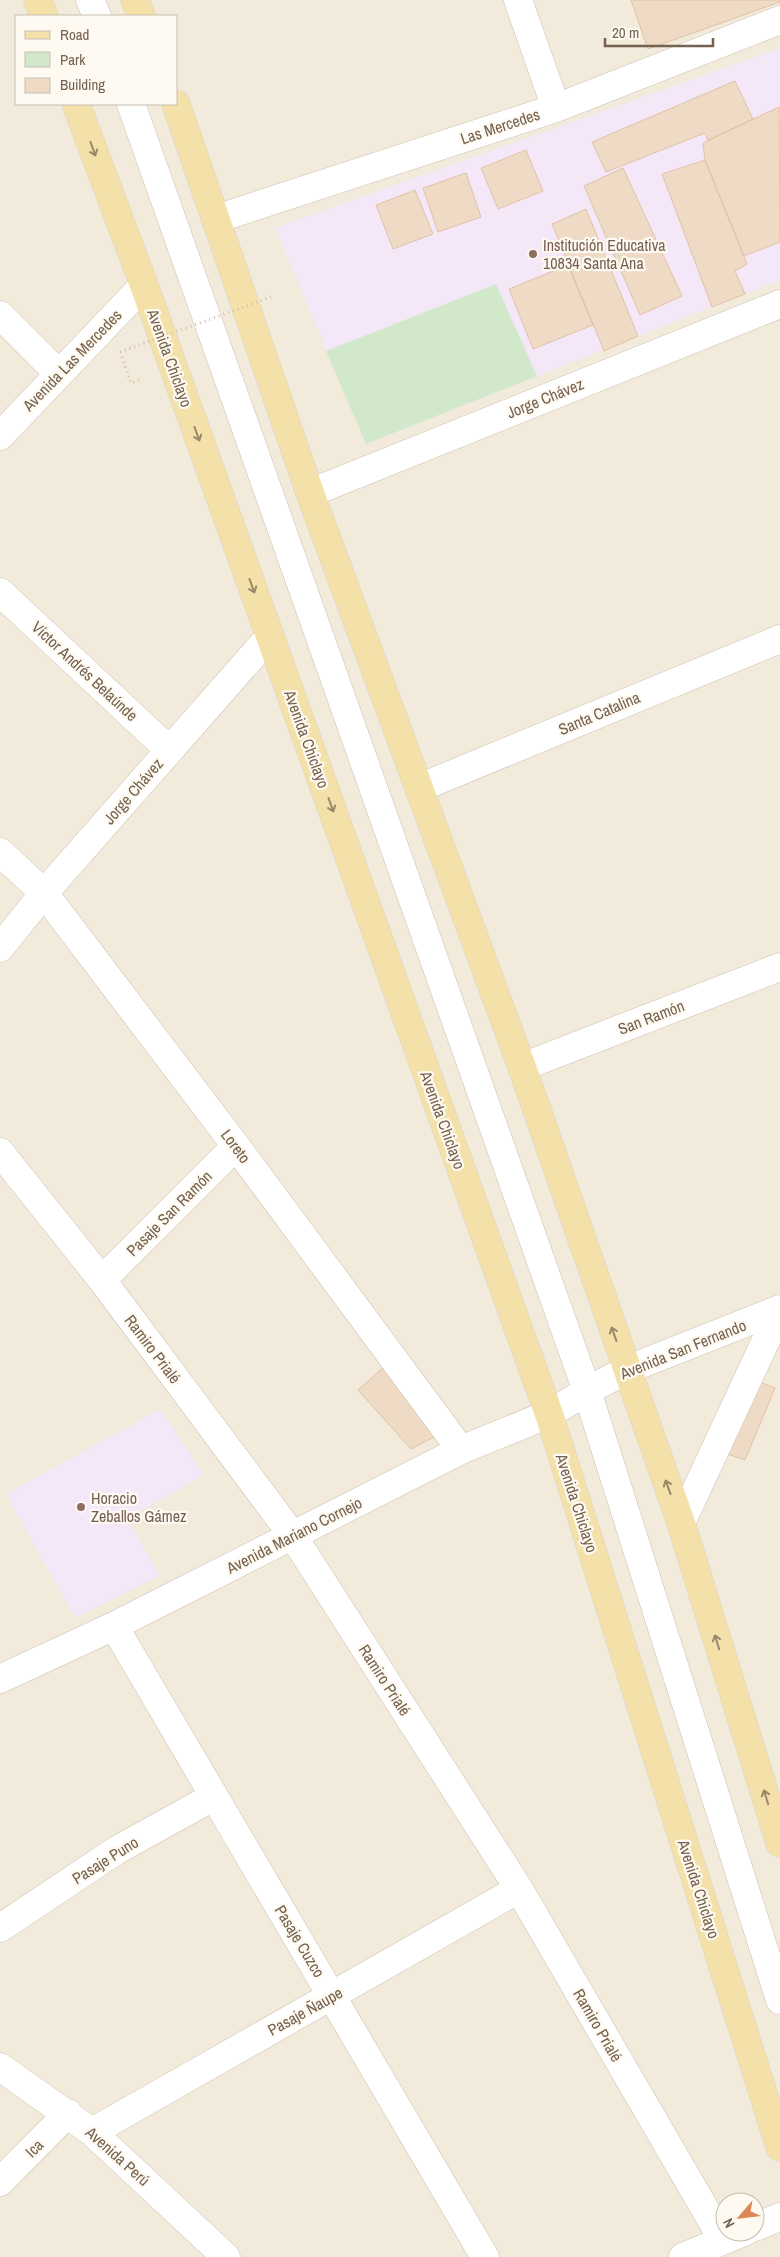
<svg xmlns="http://www.w3.org/2000/svg" width="780" height="2257" viewBox="0 0 780 2257" font-family="'Archivo Narrow',sans-serif">
  <style>
    .residential { fill: #f2eada; fill-rule: evenodd }
    .education { fill: #f4e7f8 }
    .green { fill: #d2e8ca }
    .building { fill: #efdac5; stroke: #e0c3a6 }
    .lines { fill: none; stroke-linecap: round; stroke-linejoin: round }
    .minor-casing { stroke: #cdc0b1; stroke-width: 29 }
    .major-casing { stroke: #d8d3ce; stroke-width: 29 }
    .path { stroke: #d4bea7; stroke-width: 3; stroke-dasharray: 1 4; stroke-linecap: butt }
    .minor { stroke: #fff; stroke-width: 28 }
    .major { stroke: #f4e1a9; stroke-width: 28 }
    .path-bridge { stroke: #d4bea7; stroke-width: 3; stroke-dasharray: 1 4; stroke-linecap: butt }
    .oneway { stroke: #9b876a }
    .education-dot { fill: #8d6e63; stroke: #fefaf1; stroke-width: 2 }
    .labels { text-anchor: middle; dominant-baseline: central; stroke-width: 4.5; stroke-linejoin: round; paint-order: stroke }
    .street-label { font-size: 16px; fill: #75614f; stroke: #fefaf1 }
    .education-label { font-size: 16px; fill: #785e54; stroke: #fefaf1; text-anchor: start }
  </style>
  <rect width="100%" height="100%" fill="#fbf7eb"/>
  <path class="residential" d="M0,0h780v2257h-780zM16,16h160v88h-160zM725,2202h30v30h-30z"/>
  <path class="education" d="M780,48v232l-414,164 -91,-216z
    M160,1409l44,66 -77,44 33,56 -85,43 -69,-124z"/>
  <path class="green" d="M496,284l41,92 -171,68 -40,-93z"/>
  <path class="building" d="M631,0h149v2l-132,47z
    M735,81l18,38 -45,21 -3,-7 -99,39 -14,-30z
    M779,107l1,135 -36,14 -39,-96 -2,-17z
    M526,150l17,41 -45,18 -17,-41z
    M705,160l42,104 -12,7 10,23 -33,13 -50,-133z
    M623,168l59,128 -42,19 -56,-129z
    M466,173l15,44 -43,15 -15,-44z
    M415,190l18,44 -40,15 -17,-44z
    M586,209l52,127 -34,15 -52,-127z
    M568,265l25,60 -60,24 -24,-60z
    M385,1366l51,70 -25,13 -53,-59z
    M741,1375l34,13 -30,72 -35,-12z"/>
  <g class="lines">
    <g class="minor-casing">
      <path id="minor" d="M90,0l7,16
        M518,0l38,108
        M131,104l456,1287 193,609
        M216,219l340,-111 224,-88
        M0,315l59,59
        M0,436l144,-151
        M310,493l470,-189
        M0,592l169,158
        M419,788l361,-149
        M0,852l44,41 192,253 225,304
        M0,948l44,-55 226,-257
        M522,1067l258,-100
        M0,1152l102,128 191,256 226,353 204,351
        M102,1280l134,-134
        M681,1523l99,-213
        M114,1626l371,631
        M0,1679l114,-53 347,-176 88,-36 38,-23 39,-21 154,-61
        M0,1928l117,-78 96,-53
        M0,2067l92,65 134,125
        M92,2132l427,-243
        M0,2182l68,-69
        M755,2227l25,-10
        M683,2257l61,-25"/>
    </g>
    <g class="major-casing">
      <path id="major" d="M38,0l6,16
        M135,0l6,16
        M76,104l68,181 405,1129 231,733
        M176,104l134,389 212,574 159,456 99,320"/>
    </g>
    <path class="path" d="M122,357l9,26 12,-4"/>
    <use href="#minor" class="minor"/>
    <use href="#major" class="major"/>
    <path class="path-bridge" d="M120,352l151,-55"/>
  </g>
  <defs><path id="oneway-shaft" d="M-6 0H5M1.5-3L5.5 0L1.5 3" fill="none" stroke-width="1.6" stroke-linecap="round" stroke-linejoin="round" transform="scale(1.25)"/></defs>
  <g class="oneway">
    <use href="#oneway-shaft" transform="translate(93 149) rotate(70)"/>
    <use href="#oneway-shaft" transform="translate(197 434) rotate(70)"/>
    <use href="#oneway-shaft" transform="translate(252 586) rotate(70)"/>
    <use href="#oneway-shaft" transform="translate(331 805) rotate(70)"/>
    <use href="#oneway-shaft" transform="translate(614 1334) rotate(-109)"/>
    <use href="#oneway-shaft" transform="translate(668 1487) rotate(-110)"/>
    <use href="#oneway-shaft" transform="translate(717 1642) rotate(-107)"/>
    <use href="#oneway-shaft" transform="translate(766 1797) rotate(-107)"/>
  </g>
  <g class="education-dot">
    <circle cx="533" cy="254" r="5"/>
    <circle cx="81" cy="1507" r="5"/>
  </g>
  <g class="labels">
    <g class="street-label">
      <text transform="translate(500 126) rotate(-18)">Las Mercedes</text>
      <text transform="translate(170 358) rotate(70)">Avenida Chiclayo</text>
      <text transform="translate(72 360) rotate(-46)">Avenida Las Mercedes</text>
      <text transform="translate(545 398) rotate(-22)">Jorge Chávez</text>
      <text transform="translate(85 671) rotate(43)">Víctor Andrés Belaúnde</text>
      <text transform="translate(599 713) rotate(-23)">Santa Catalina</text>
      <text transform="translate(307 739) rotate(70)">Avenida Chiclayo</text>
      <text transform="translate(133 791) rotate(-49)">Jorge Chávez</text>
      <text transform="translate(651 1017) rotate(-21)">San Ramón</text>
      <text transform="translate(443 1120) rotate(70)">Avenida Chiclayo</text>
      <text transform="translate(236 1146) rotate(53)">Loreto</text>
      <text transform="translate(169 1213) rotate(-45)">Pasaje San Ramón</text>
      <text transform="translate(153 1349) rotate(53)">Ramiro Prialé</text>
      <text transform="translate(683 1349) rotate(-22)">Avenida San Fernando</text>
      <text transform="translate(577 1503) rotate(72)">Avenida Chiclayo</text>
      <text transform="translate(294 1535) rotate(-27)">Avenida Mariano Cornejo</text>
      <text transform="translate(385 1680) rotate(57)">Ramiro Prialé</text>
      <text transform="translate(105 1860) rotate(-32)">Pasaje Puno</text>
      <text transform="translate(699 1889) rotate(72)">Avenida Chiclayo</text>
      <text transform="translate(300 1941) rotate(59)">Pasaje Cuzco</text>
      <text transform="translate(305 2011) rotate(-29)">Pasaje Ñaupe</text>
      <text transform="translate(598 2025) rotate(60)">Ramiro Prialé</text>
      <text transform="translate(34 2148) rotate(-45)">Ica</text>
      <text transform="translate(118 2156) rotate(42)">Avenida Perú</text>
    </g>
    <g class="education-label">
      <text x="543" y="245">Institución Educativa<tspan x="543" dy="18">10834 Santa Ana</tspan></text>
      <text x="91" y="1498">Horacio<tspan x="91" dy="18">Zeballos Gámez</tspan></text>
    </g>
  </g>
  <rect x="15" y="15" width="162" height="90" fill="#fefaf1" stroke="#c7bdb0"/>
  <rect x="25" y="31" width="25" height="8" fill="#f4e1a9" stroke="#c7bdb0"/>
  <text x="60" y="40" font-size="15" fill="#75614f">Road</text>
  <rect x="25" y="52" width="25" height="15" fill="#d2e8ca" stroke="#c7bdb0"/>
  <text x="60" y="65" font-size="15" fill="#75614f">Park</text>
  <rect x="25" y="78" width="25" height="15" fill="#efdac5" stroke="#c7bdb0"/>
  <text x="60" y="90" font-size="15" fill="#75614f">Building</text>
  <g transform="translate(740 2217) rotate(242)"><circle r="24" fill="#fefaf1" stroke="#c7bdb0"/>
  <path d="M0-4L9 19L0 12L-9 19Z" fill="#db875a"/>
  <text y="-8" font-size="14" font-weight="bold" text-anchor="middle" fill="#75614f">N</text>
  </g>
  <path d="M605 38v8h108v-8" fill="none" stroke="#75614f" stroke-width="2.5"/>
  <text x="612" y="38" font-size="15" fill="#75614f" stroke="#fefaf1" stroke-width="4" paint-order="stroke">20 m</text>
</svg>
